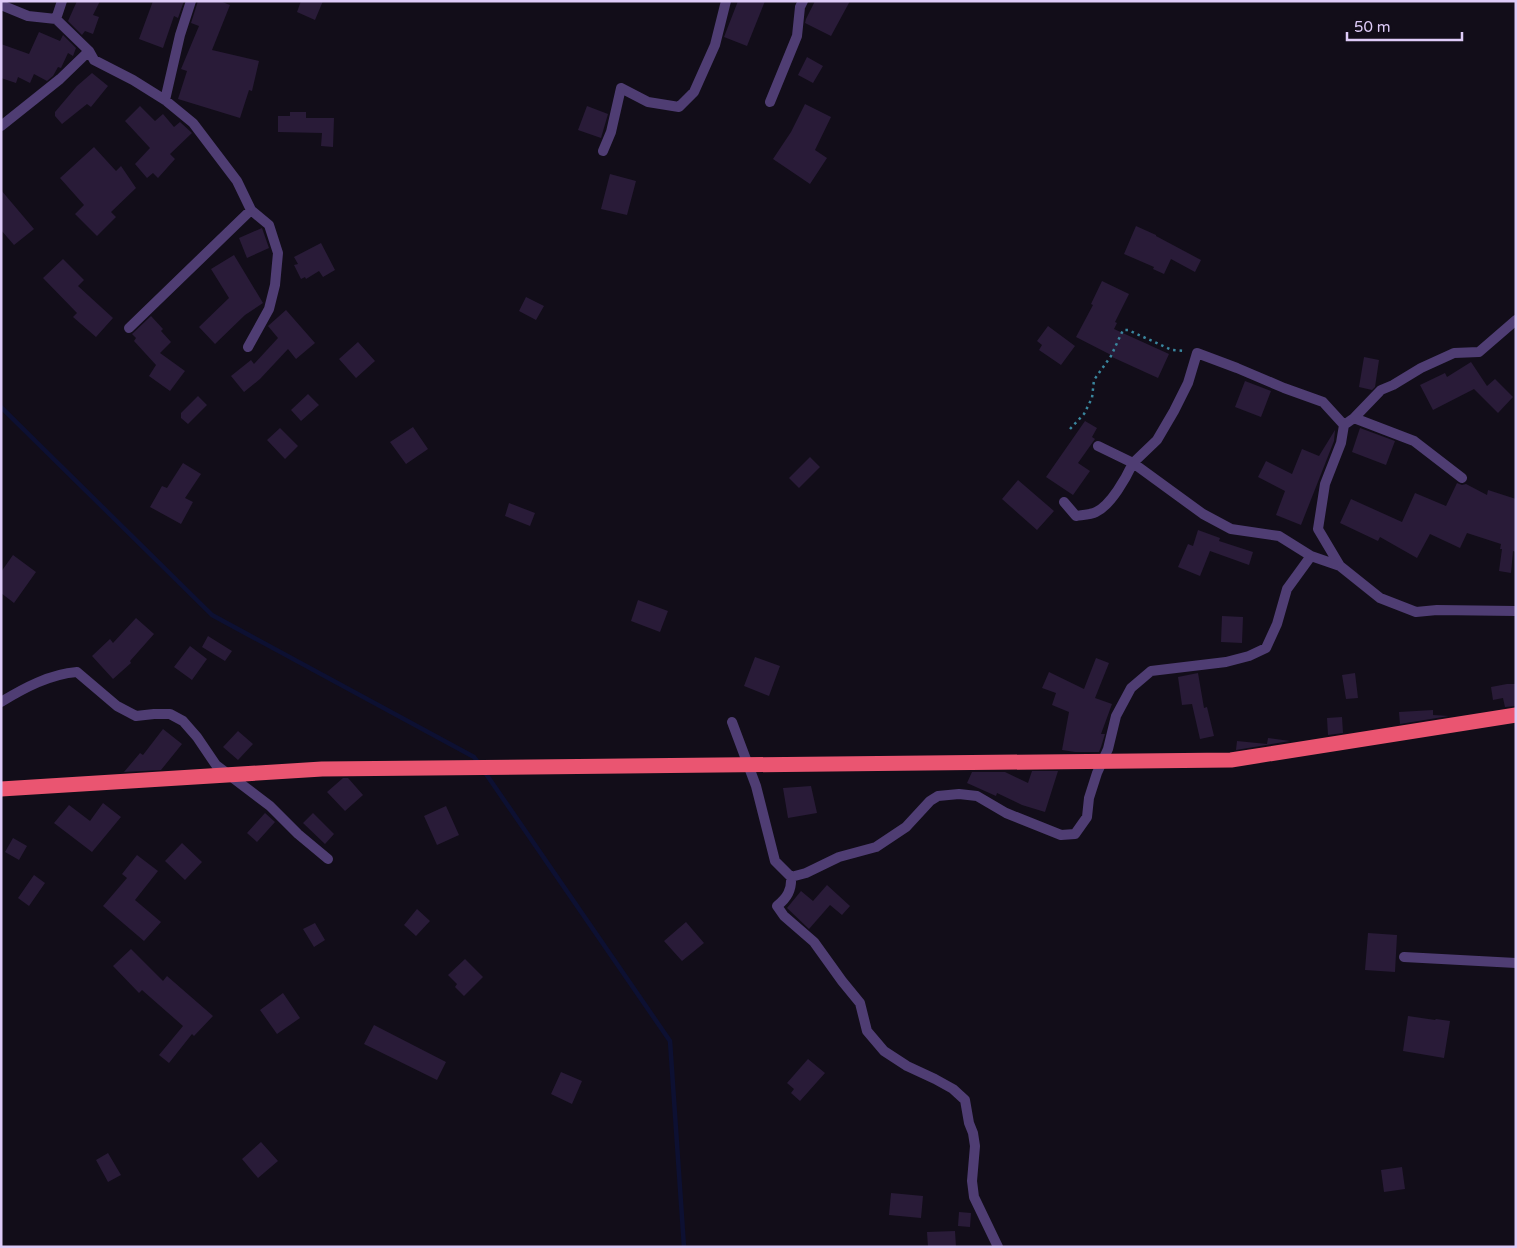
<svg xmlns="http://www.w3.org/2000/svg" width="1517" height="1248" viewBox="0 0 1517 1248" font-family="'Varela Round',sans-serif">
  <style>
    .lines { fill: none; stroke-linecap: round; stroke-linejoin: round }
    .stream { stroke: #0d1032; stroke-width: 4.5 }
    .building { fill: #291b38 }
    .path { stroke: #3a869e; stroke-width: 2.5; stroke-dasharray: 2.5 4; stroke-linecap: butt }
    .street { stroke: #4f3d73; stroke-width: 10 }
    .highway { stroke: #ea5571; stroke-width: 15 }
  </style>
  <rect width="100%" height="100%" fill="#120d19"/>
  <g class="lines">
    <path class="stream" d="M1,407l211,208 262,142 6,8
      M484,771l186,270 14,206"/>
  </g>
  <path class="building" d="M77,1h23l-7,14 6,2 -6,17 -8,-3 -3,4 -14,-14z
    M153,1h31l-6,17 -4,-2 -11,32 -24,-9z
    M198,1h22l10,4 -18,45 47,11 -7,30 -3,-1 -9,28 -62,-19 9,-28 -6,-2 18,-43 -8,-3z
    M301,1h22l-8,19 -18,-8z
    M738,1h27l-18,45 -23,-9z
    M815,1h35l-19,35 -26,-13 1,-4z
    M39,32l21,9 3,-6 13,13 -3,8 -5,-3 -7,15 -3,-1 -5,9 -6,5 -13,-7 -4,9 -12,-6 -2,6 -15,-5v-34l28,10z
    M807,57l16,9 -10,17 -15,-8z
    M92,73l16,13 -17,21 -4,-3 -25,20 -7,-8v-4l22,-26z
    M805,104l26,13 -16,33 12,8 -17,26 -37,-25 18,-27z
    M140,106l15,15 8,-7 11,13 6,-5 12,11 -22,21 5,5 -17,19 -5,-5 -6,5 -12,-14 15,-16 -25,-27z
    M587,106l21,8 -7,24 -23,-8z
    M290,112h16v6h28l-1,29 -12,-1 1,-13 -44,-1v-16h12z
    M94,147l22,24 5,-5 15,22 -25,24 5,5 -19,19 -22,-22 9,-9 -24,-27z
    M610,174l26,7 -9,34 -26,-6z
    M1,190l33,39 -20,16 -13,-15z
    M1136,226l20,9v1l45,24 -6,12 -24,-13 -7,15 -11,-5 1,-2 -30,-13z
    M262,228l7,20 -22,10 -8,-20z
    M321,243l14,27 -12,7 -4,-6 -13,8 -1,-2 -4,2 -7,-14 4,-1 -4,-7z
    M234,255l29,48 -18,12 -30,29 -16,-17 30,-29 -18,-29z
    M63,259l21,21 -6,6 35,32 -17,19 -23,-20 4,-4 -34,-35z
    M1102,281l27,13 -14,28 2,1 -3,6 55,25 -11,24 -46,-21 1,-1 -37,-19 17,-32 -2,-1z
    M526,297l18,9 -8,14 -17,-9z
    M286,310l29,33 -19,16 -8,-10 -28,30 -16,13 -13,-16 20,-16 3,4 24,-26 -10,-12z
    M151,316l12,13 -2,2 10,11 -11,11 25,18 -15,20 -21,-15 7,-11 -22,-24 2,-3 -4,-4z
    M1048,326l27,20 -14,19 -22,-15 3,-5 -5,-4z
    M358,342l17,19 -19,17 -17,-19z
    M1364,357l15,3 -4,27 -3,3 -13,-3z
    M1471,362l16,24 8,-7 18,18 -15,16 -24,-24 -41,21 -13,-25 25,-12 2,4z
    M1245,381l26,10 -10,26 -26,-10z
    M308,394l11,11 -18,16 -10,-11z
    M198,396l9,9 -19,19 -7,-6v-5z
    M1085,421l12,7 -5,9 3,2 -17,24 12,8 -17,24 -27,-18z
    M413,427l15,22 -22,15 -16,-22z
    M280,428l18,18 -13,13 -18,-19z
    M1360,428l35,13 -9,24 -34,-13z
    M1335,430l-1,11 -33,84 -25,-10 9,-24 -27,-14 8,-16 26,13 10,-25 17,7z
    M810,457l10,10 -21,21 -10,-10z
    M183,463l18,11 -16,24 8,4 -12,22 -31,-17 12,-21 5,2z
    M1018,480l36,31 -17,19 -35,-31z
    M1457,483l5,2 4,-1 21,11 1,-5 28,9v53l-3,-1 -2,22 -12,-2 3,-22h-2l1,-5 -34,-11 -7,15 -30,-14 -13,24 -37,-21 -2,4 -38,-18 11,-24 51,23 13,-29 31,13z
    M509,503l26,10 -5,13 -25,-10z
    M1198,530l22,8 -1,3 34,11 -4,13 -39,-14 -10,25 -22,-9 10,-23 5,2z
    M13,555l23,17 -22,31 -13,-10v-21z
    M638,600l30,11 -8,21 -29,-11z
    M1222,616l21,1 -1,26 -21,-1z
    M136,618l18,16 -24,27 1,2 -18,16 -21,-23 18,-17 3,4z
    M208,636l24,15 -7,10 -23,-14z
    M190,646l17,13 -15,21 -18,-13z
    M755,657l25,9 -11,30 -25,-10z
    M1096,658l13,5 -14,35 17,6 -11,30h4l-4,13 -2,5h-24l-13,-2 7,-38 -17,-7 4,-12 -14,-5 7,-16 35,17z
    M1198,673l6,35 3,-1 7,29 -14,3 -8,-35 -10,1 -4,-28z
    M1355,673l3,25 -12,1 -4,-24z
    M1507,684h9v22l-11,1 -2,-9 -10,2 -2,-13z
    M1433,710v5l16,1 -49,8 -1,-12z
    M1342,717l1,16 -15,2 -1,-17z
    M163,729l19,15 -21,26 -37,2 16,-19 3,2z
    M238,731l15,13 -15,16 -15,-13z
    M1268,738l22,3 -54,9 1,-9 30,3z
    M1032,771h26l-13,41 -23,-7 -25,-12 -1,3 -29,-13 5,-11h33l23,11z
    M343,778h5l15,17 -18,16 -18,-19z
    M811,786l6,27 -29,5 -5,-30z
    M103,803l18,14 -29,35 -38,-29 15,-18 21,16z
    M446,806l13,29 -22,10 -13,-29z
    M265,813l10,9 -18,20 -10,-9z
    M313,813l21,21 -9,10 -22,-21z
    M13,838l14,8 -8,14 -14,-8z
    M182,843l20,19 -17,18 -20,-19z
    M137,855l21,16 -23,29 26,22 -17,19 -41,-35 24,-28 -5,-4z
    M34,875l11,8 -16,23 -11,-8z
    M827,885l23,21 -8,9 -12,-10 -21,24 -22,-21 14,-17 12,10z
    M417,909l13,12 -14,15 -12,-11z
    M686,922l18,21 -22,18 -18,-20z
    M315,923l10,17 -11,7 -11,-18z
    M1368,933l29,2 -2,37 -30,-2z
    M131,949l32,32 4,-5 46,40 -19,20 -2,-2 -23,29 -10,-8 24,-29 -41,-36 -3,3 -26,-27z
    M465,959l18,18 -19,19 -9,-9 2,-3 -9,-9z
    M283,993l17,25 -23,16 -17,-24z
    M1408,1016l27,4 1,-1 14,2 -6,37 -41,-7z
    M374,1025l72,37 -9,18 -73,-36z
    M808,1059l17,14 -25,28 -9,-8 3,-4 -7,-6z
    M561,1072l21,9 -10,23 -21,-10z
    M261,1142l17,19 -20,17 -16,-19z
    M108,1153l13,22 -13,7 -12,-22z
    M1402,1167l3,22 -21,3 -3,-22z
    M891,1193l32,3 -2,22 -32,-3z
    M959,1212l12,1 -1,14 -12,-1z
    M955,1231l1,16h-28l-1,-15z"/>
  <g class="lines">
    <path class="path" d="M1070,429l14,-15 8,-16 2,-18 17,-24 12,-26h5l44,20 13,1"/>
    <path class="street" d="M62,1l-6,18 33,32
      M1,5l27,11 28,3
      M165,100l15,-65 11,-34
      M770,102l27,-66 3,-29 3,-6
      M1,126l59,-47 29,-28 5,9 39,20 32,20 28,23 44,58 14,29 18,15 9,28 -3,32 -6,24 -21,38
      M603,151l8,-19 10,-44 27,14 31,5 15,-15 21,-47 11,-44
      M129,328l122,-118
      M1354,418l60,23 48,37
      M1344,425l10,-7 27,-28 12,-5 28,-17 33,-15 25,-1 37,-32
      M1064,502l12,14c6,-1 14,-1 20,-4 15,-7 30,-34 37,-49l-35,-17
      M1311,556l-32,-20 -48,-7 -28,-15 -70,-51 24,-23 17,-29 14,-28 9,-30 40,15 47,20 39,14 21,23 -3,18 -16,41 -7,45 22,37
      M1,702c23,-14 49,-28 76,-30l40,34 19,10 18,-2h16l13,7 14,16 19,28 54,41 28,28 30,25
      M732,722l24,64 19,75 16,16
      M1404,957l112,6
      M998,1247l-24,-50 -2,-16 3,-35 -2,-13 -4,-10 -4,-23 -12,-11 -18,-10 -28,-13 -23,-15 -17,-20 -7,-28 -18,-22 -28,-39 -30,-26 -7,-10c10,-8 15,-16 14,-29l15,-4 33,-16 37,-10 30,-20 24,-26 8,-5 21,-2 18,2 29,17 55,22 14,-1 12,-17 2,-19 8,-25 11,-24 8,-33 15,-28 20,-17 75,-9 23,-6 17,-8 11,-24 10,-35 24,-33 29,10 40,32 36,14 21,-2 79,1"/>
    <path class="highway" d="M1,789l321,-20 909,-9 285,-45"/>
  </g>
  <rect width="1517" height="1248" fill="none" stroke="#decbf8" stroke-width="5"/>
  <path d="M1347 32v8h115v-8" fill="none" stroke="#decbf8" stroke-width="2.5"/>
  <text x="1354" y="32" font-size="15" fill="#decbf8" stroke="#120d19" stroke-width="4" paint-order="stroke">50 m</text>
</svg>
